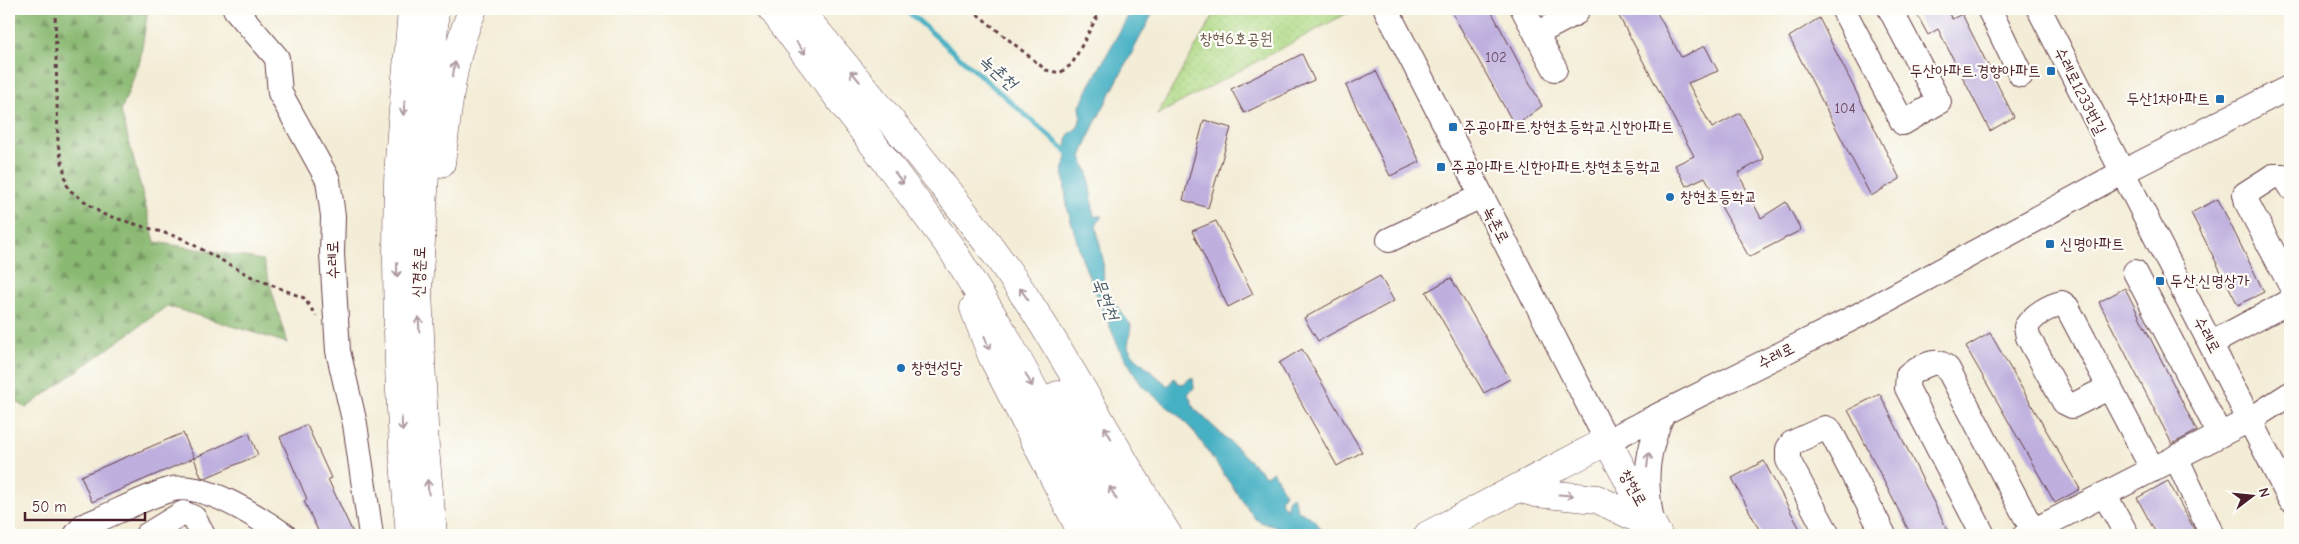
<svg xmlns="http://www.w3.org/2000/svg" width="2299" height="544" viewBox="0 0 2299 544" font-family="'Comic Neue','Poor Story',sans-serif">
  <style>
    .green { fill: url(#green-dots); stroke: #7c7c58 }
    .forest { fill: url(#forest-firs); stroke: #6a6c4e }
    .water { fill: #46b1c4; stroke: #486878 }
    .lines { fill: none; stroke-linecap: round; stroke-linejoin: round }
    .stream { stroke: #46b1c4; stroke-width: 5 }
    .building { fill: #beafde }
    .minor-casing { stroke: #633e45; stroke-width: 26 }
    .major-casing { stroke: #633e45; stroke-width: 29 }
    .highway-casing { stroke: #633e45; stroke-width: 29 }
    .path { stroke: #633e45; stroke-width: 3; stroke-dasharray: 4 4; stroke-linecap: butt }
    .minor { stroke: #fff; stroke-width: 24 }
    .major { stroke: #fff; stroke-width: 28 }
    .highway { stroke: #fff; stroke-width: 28 }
    .oneway { stroke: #ae9aa0 }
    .poi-dot { fill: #1f6fb2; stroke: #fdfcf7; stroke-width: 2 }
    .labels { text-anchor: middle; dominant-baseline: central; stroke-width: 4.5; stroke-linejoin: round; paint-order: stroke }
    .number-label { font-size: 14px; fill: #674358 }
    .park-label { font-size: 16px; fill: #685746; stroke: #fdfcf7 }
    .poi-label { font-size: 16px; fill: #4a1f2b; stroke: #fdfcf7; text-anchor: start }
    .street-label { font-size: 16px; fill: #4a1f2b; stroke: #fdfcf7 }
    .water-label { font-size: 18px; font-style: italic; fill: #485968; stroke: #fdfcf7 }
  </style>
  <defs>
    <pattern id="green-dots" width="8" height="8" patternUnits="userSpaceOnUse" patternTransform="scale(1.25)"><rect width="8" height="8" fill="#aed984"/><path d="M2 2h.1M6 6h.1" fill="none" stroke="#97ba72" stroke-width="1.8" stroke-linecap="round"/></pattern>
    <pattern id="forest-firs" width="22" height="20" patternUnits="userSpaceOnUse" patternTransform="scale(1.25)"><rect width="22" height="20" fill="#8ab972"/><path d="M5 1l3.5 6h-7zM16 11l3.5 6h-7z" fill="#73965e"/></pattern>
  </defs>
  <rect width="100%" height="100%" fill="#fdfcf7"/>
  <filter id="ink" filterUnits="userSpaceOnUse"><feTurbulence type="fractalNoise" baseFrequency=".02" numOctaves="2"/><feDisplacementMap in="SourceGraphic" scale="10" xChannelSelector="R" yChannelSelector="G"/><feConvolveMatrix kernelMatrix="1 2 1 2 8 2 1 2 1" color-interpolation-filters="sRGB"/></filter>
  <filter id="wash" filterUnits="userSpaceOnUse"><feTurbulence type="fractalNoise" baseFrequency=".0096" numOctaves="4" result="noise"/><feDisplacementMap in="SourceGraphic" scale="20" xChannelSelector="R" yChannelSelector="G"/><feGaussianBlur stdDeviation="1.12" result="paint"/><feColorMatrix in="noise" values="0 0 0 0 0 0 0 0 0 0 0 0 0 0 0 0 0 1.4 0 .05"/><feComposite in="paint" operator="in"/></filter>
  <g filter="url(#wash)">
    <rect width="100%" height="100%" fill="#f3ecd6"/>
    <path class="green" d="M1217,9h138l-198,106z"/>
    <path class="forest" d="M9,9h139l-8,52 -19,50 34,131 108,18 24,83 -120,-37 -141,102 -17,-12z"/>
    <path class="water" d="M1132,9h23l-62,118 -12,30 7,16 6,43h8l-6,9 7,34 1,30 27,36 -3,22 6,9 34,30 6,-8 4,5 5,1 7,-6h3l1,10 -6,6 6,14 72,68 7,-5 12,22 -5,7 6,9 3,-11 4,-2 5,15c13,5 21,11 25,24h-30c-7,-9 -25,-7 -38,-16l-60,-86 -15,-16 -38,-31 -24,-40 -35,-84 -16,-55 -4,-36 4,-16 -1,-8 2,-12 10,-8 3,-11 -1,-10 10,-21z"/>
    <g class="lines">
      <path class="stream" d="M905,9l167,147"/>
    </g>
    <g id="blocks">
      <path class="building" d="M1450,9h40l52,97 -27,20z
        M1615,9h40l26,48 24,-11 13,25 -30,12 24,45 28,-15 24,46 -26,14 23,45 25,-16 15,28 -52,27 -44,-80 -19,9 -11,-21 19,-9z
        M1914,9h32l6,10 10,-5 52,103 -24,14 -52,-102 -10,6z
        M1819,18l81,161 -29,17 -82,-159z
        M1302,54l12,26 -70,33 -13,-24z
        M1376,71l44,91 -30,14 -44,-90z
        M1204,120l27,8 -23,80 -25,-8z
        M2218,199l46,93 -26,13 -47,-92z
        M1216,221l37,73 -25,13 -36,-76z
        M1380,276l14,25 -76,40 -14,-23z
        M1451,278l59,101 -26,14 -58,-101z
        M2125,288l72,143 -25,13 -73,-142z
        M1990,333l90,156 -25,14 -89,-156z
        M1302,349l60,103 -25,14 -58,-103z
        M1880,394l70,141h-39l-63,-125z
        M307,425l24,53 -3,1 26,56h-34l-16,-34 3,-2 -27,-62z
        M183,433l11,25 -102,44 -11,-26z
        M249,433l9,22 -53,23 -4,-1 -7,-19z
        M1764,461l39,74h-41l-30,-57z
        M2168,481l25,46 4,8h-40l-20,-37z"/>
    </g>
  </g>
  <g filter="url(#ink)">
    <use href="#blocks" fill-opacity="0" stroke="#633e45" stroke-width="1"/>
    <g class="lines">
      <g class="minor-casing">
        <path id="minor" d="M235,9l42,49 3,35 48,87 5,36 -1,38 6,97 17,73 16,111
          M1386,9l221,432 250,-125 264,-143 169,-86
          M1523,9l32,60
          M1843,9l60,114 36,-21 -49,-93
          M1989,9l32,66
          M2039,9l251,490
          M1536,34l40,-21 1,-4
          M2290,187l-7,-11h-10l-28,18 2,9 43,81
          M1389,240l92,-44
          M2135,272l85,163
          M2212,343l78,-42
          M2110,387l-38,19 -8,-4 -36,-65 -2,-10c7,-11 22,-21 36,-24l5,4 86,163
          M2176,457l36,78
          M2104,494l23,41
          M1651,516c-7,-40 -4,-65 12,-103
          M76,535l7,-9c29,-11 57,-27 86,-36 33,-10 89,27 115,45
          M147,535l36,-22 11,5 9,17
          M1828,535l-40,-75v-11l4,-6 33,-15 5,2 54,105
          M1983,535l-76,-147 1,-13c13,-7 28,-20 40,-6l85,162
          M2025,535l226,-116 39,-25"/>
      </g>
      <g class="major-casing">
        <path id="major" d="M1518,488l18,5 61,6 56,27
          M1428,535l179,-94 51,94"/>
      </g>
      <g class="highway-casing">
        <path id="highway" d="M772,9l179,239 53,86 108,201
          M798,9c48,57 96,114 142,173 30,38 61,77 88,119 50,76 92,157 140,234
          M441,163c7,-52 10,-106 32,-154
          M974,308l18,48 91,179
          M1058,395l79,140
          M410,535c-11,-117 -15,-235 -12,-352 2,-58 10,-116 14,-174
          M433,535l-8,-86 -7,-159 17,-281"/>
      </g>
      <path class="path" d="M55,9l3,135 10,45 34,25 79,24 69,38 54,22 12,18
        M971,9l75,61 14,3 12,-9 29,-55"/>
      <use href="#minor" class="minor"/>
      <use href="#major" class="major"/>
      <use href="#highway" class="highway"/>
    </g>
    <defs><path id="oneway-shaft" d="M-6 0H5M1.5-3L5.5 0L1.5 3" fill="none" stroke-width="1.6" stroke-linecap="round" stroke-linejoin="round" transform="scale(1.25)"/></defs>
    <g class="oneway">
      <use href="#oneway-shaft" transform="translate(801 48) rotate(53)"/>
      <use href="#oneway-shaft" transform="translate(454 69) rotate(-81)"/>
      <use href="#oneway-shaft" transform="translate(855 76) rotate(-130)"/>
      <use href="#oneway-shaft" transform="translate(404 108) rotate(95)"/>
      <use href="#oneway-shaft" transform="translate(899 178) rotate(53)"/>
      <use href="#oneway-shaft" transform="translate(397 270) rotate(91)"/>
      <use href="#oneway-shaft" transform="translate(1024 294) rotate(-125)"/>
      <use href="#oneway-shaft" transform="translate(419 324) rotate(-93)"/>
      <use href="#oneway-shaft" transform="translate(987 343) rotate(70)"/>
      <use href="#oneway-shaft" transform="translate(1029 380) rotate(62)"/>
      <use href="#oneway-shaft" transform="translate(402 424) rotate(87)"/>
      <use href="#oneway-shaft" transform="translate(1108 433) rotate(-119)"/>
      <use href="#oneway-shaft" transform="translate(1648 460) rotate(-83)"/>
      <use href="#oneway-shaft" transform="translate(428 487) rotate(-95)"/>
      <use href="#oneway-shaft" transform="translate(1113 493) rotate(-119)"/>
      <use href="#oneway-shaft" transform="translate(1566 495) rotate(4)"/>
    </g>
  </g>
  <g class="poi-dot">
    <rect x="2046" y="66" width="10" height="10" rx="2.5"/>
    <rect x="2215" y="94" width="10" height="10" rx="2.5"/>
    <rect x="1448" y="122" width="10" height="10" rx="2.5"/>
    <rect x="1436" y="162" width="10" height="10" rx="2.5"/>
    <circle cx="1670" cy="197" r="5"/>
    <rect x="2045" y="239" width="10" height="10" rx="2.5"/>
    <rect x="2155" y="276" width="10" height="10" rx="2.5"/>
    <circle cx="901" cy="368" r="5"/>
  </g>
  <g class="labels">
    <g class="number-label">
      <text x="1496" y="57">102</text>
      <text x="1845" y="108">104</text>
    </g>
    <g class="park-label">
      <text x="1236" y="39">창현6호공원</text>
    </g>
    <g class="poi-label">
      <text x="2041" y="71" text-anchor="end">두산아파트.경향아파트</text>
      <text x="2210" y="99" text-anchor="end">두산1차아파트</text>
      <text x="1463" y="127">주공아파트.창현초등학교.신한아파트</text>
      <text x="1451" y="167">주공아파트.신한아파트.창현초등학교</text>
      <text x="1680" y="197">창현초등학교</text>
      <text x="2060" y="244">신명아파트</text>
      <text x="2170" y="281">두산.신명상가</text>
      <text x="911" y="368">창현성당</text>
    </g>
    <g class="street-label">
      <text transform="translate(2080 91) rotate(63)">수레로1233번길</text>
      <text transform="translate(1496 225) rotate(63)">녹촌로</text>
      <text transform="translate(333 260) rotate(-91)">수레로</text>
      <text transform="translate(419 272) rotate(-88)">신경춘로</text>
      <text transform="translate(2207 335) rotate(62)">수레로</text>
      <text transform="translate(1776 356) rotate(-27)">수레로</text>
      <text transform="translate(1633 488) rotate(61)">창현로</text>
    </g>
    <g class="water-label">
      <text transform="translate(998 72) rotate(41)">녹촌천</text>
      <text transform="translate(1105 299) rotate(69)">묵현천</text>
    </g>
  </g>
  <rect width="2299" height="544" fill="none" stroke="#fdfcf7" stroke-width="30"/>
  <g transform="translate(2252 496) rotate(74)" stroke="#fdfcf7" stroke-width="4" paint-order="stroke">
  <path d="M0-4L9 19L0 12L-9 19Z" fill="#4a1f2b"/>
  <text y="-8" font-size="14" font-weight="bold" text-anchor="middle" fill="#4a1f2b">N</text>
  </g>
  <path d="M25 512v8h120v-8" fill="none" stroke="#4a1f2b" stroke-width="2.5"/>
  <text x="32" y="512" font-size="15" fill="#4a1f2b" stroke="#fdfcf7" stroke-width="4" paint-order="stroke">50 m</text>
</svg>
